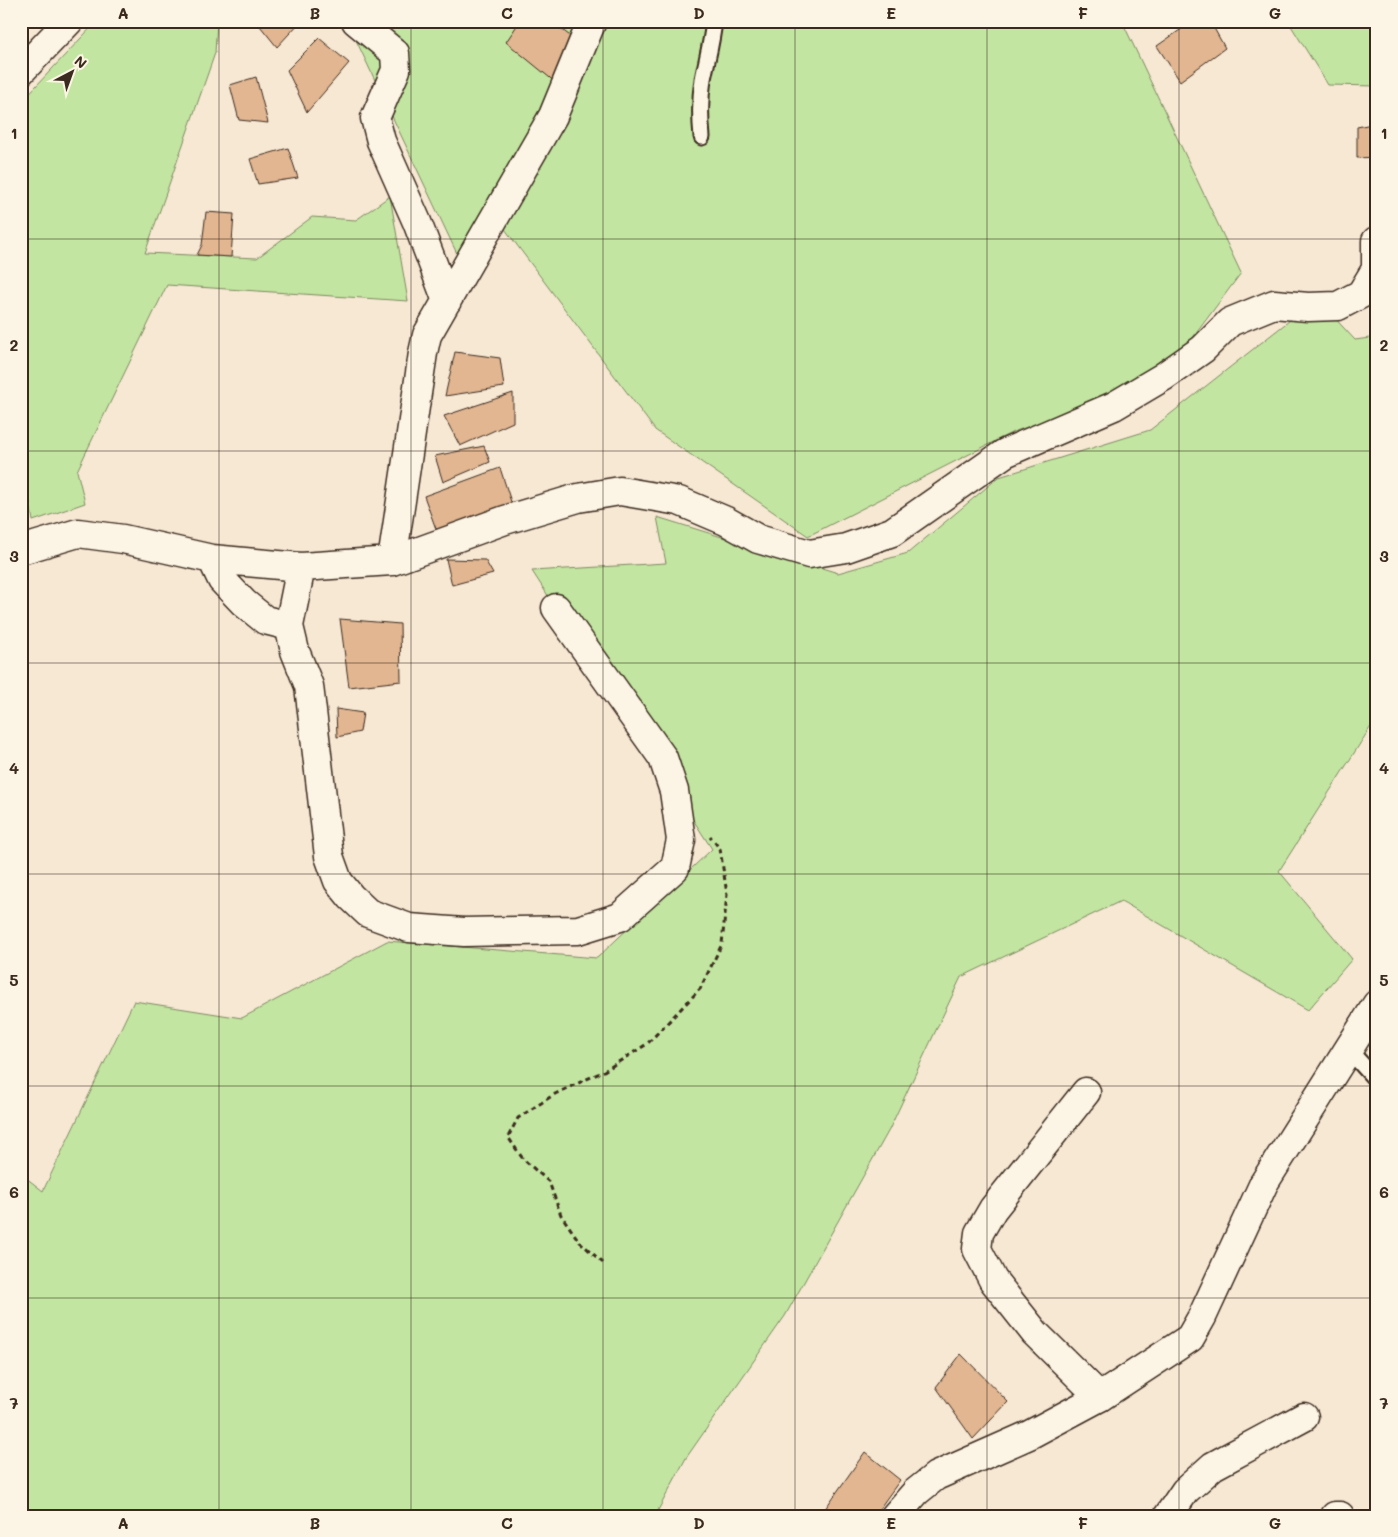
<svg xmlns="http://www.w3.org/2000/svg" width="1398" height="1537" viewBox="0 0 1398 1537" font-family="Mali,sans-serif">
  <style>
    .green { fill: #c2e6a1; stroke: #7e8860 }
    .building { fill: #e1b691; stroke: #3b2a1e }
    .lines { fill: none; stroke-linecap: round; stroke-linejoin: round }
    .service-casing { stroke: #3b2a1e; stroke-width: 19 }
    .minor-casing { stroke: #3b2a1e; stroke-width: 31 }
    .tertiary-casing { stroke: #3b2a1e; stroke-width: 31 }
    .path { stroke: #3b2a1e; stroke-width: 3; stroke-dasharray: 5 4; stroke-linecap: butt }
    .service { stroke: #fcf5e5; stroke-width: 15 }
    .minor { stroke: #fcf5e5; stroke-width: 28 }
    .tertiary { stroke: #fcf5e5; stroke-width: 28 }
    .grid { fill: none; stroke: #3b2a1e; stroke-width: 1; stroke-opacity: 0.55 }
    .neatline { fill: none; stroke: #3b2a1e; stroke-width: 2 }
    .grid-label { font-size: 16px; text-anchor: middle; font-weight: bold; fill: #3b2a1e }
  </style>
  <rect width="100%" height="100%" fill="#f7e8d4"/>
  <filter id="ink" filterUnits="userSpaceOnUse"><feTurbulence type="fractalNoise" baseFrequency=".02" numOctaves="2"/><feDisplacementMap in="SourceGraphic" scale="10" xChannelSelector="R" yChannelSelector="G"/><feConvolveMatrix kernelMatrix="1 2 1 2 8 2 1 2 1" color-interpolation-filters="sRGB"/></filter>
  <g filter="url(#ink)">
    <path class="green" d="M97,21h120l-2,32 -70,200 112,5 55,-41 44,3 34,-24 18,105 -241,-16 -90,186 8,32 -52,18 -12,-71v-348z
      M347,21h775l119,252 -79,106 -149,53 -205,104 -153,-106 -162,-217 -33,47z
      M1288,21h89v65l-49,-1z
      M1317,299l38,41 22,-3v380l-98,154 73,88 -44,51 -187,-109 -160,76 -72,153 -104,186 -99,142 -31,58h-634v-342l22,17 91,-190 108,17 145,-77 210,17 115,-109 -180,-278 134,-8 -9,-46 181,56 70,-20 91,-76 151,-47z"/>
    <path class="building" d="M34,21h23l-6,10z
      M256,21h45l-24,26z
      M520,21h31l28,22 -24,39 -49,-40z
      M1193,21h17l15,27 -45,33 -23,-35z
      M319,38l30,25 -42,49 -20,-42z
      M256,77l12,46 -29,-3 -9,-35z
      M1377,123v34l-20,1v-31z
      M288,148l10,30 -40,6 -8,-25z
      M206,212l28,2 -3,43 -34,-2 5,-10z
      M455,352l45,6 4,29 -59,9z
      M513,393v29l-53,24 -16,-30z
      M484,446l6,16 -47,20 -8,-26z
      M500,468l13,40 -60,24 -17,-3 -12,-33z
      M446,559l39,1 8,14 -41,11z
      M340,619l60,5 1,57 -52,6z
      M336,709l27,4 -3,19 -23,5z
      M961,1354l47,48 -35,37 -37,-52z
      M865,1452l35,28 -26,36h-54z"/>
    <g class="lines">
      <g class="service-casing">
        <path id="service" d="M702,137c-2,-19 -2,-39 1,-58 4,-20 9,-38 11,-58
          M1348,1049l29,32"/>
      </g>
      <g class="minor-casing">
        <path id="minor" d="M356,21l39,32 1,17 -21,48 6,23 36,81 30,79
          M21,71l48,-50
          M21,550l57,-17 45,6 89,20 89,8 91,-6 31,-208 4,-18 126,-219 39,-95
          M212,559l10,21 22,23 21,17 24,6 6,25 14,35 20,170 9,25 13,16 17,16 41,15 55,4 114,-2 42,-13 55,-49 6,-28 -7,-49 -11,-33 -107,-150
          M392,561l113,-41 73,-22 42,-7 59,10 47,20 32,18 51,15 37,-6 46,-16 113,-79 109,-47 49,-29 40,-28 27,-27 44,-18 34,3 30,-1 23,-12 15,-25v-28
          M289,626l12,-59
          M1086,1092l-93,117 -14,24 -2,16 16,31 42,53 65,64
          M1168,1516l17,-25 28,-25 91,-49
          M1335,1516h5"/>
      </g>
      <g class="tertiary-casing">
        <path id="tertiary" d="M895,1516l21,-24 20,-16 93,-41 71,-38 90,-59 12,-21 62,-134 113,-179"/>
      </g>
      <path class="path" d="M603,1263l-24,-22 -18,-26 -12,-33 -26,-23 -15,-22 10,-19 37,-24 49,-23 43,-27 53,-55 22,-45 5,-50 -7,-45 -10,-13"/>
      <use href="#service" class="service"/>
      <use href="#minor" class="minor"/>
      <use href="#tertiary" class="tertiary"/>
    </g>
  </g>
  <path class="grid" d="M219,21v1495M411,21v1495M603,21v1495M795,21v1495M987,21v1495M1179,21v1495M21,239h1356M21,451h1356M21,663h1356M21,874h1356M21,1086h1356M21,1298h1356"/>
  <rect width="1398" height="1537" fill="none" stroke="#fcf5e5" stroke-width="55"/>
  <g transform="translate(72 72) rotate(41)" stroke="#fcf5e5" stroke-width="4" paint-order="stroke">
  <path d="M0-4L9 19L0 12L-9 19Z" fill="#3b2a1e"/>
  <text y="-8" font-size="14" font-weight="bold" text-anchor="middle" fill="#3b2a1e">N</text>
  </g>
  <rect x="28" y="28" width="1342" height="1482" class="neatline"/>
  <g class="grid-label">
    <text x="123" y="19">A</text>
    <text x="315" y="19">B</text>
    <text x="507" y="19">C</text>
    <text x="699" y="19">D</text>
    <text x="891" y="19">E</text>
    <text x="1083" y="19">F</text>
    <text x="1275" y="19">G</text>
    <text x="14" y="139">1</text>
    <text x="1384" y="139">1</text>
    <text x="14" y="351">2</text>
    <text x="1384" y="351">2</text>
    <text x="14" y="562">3</text>
    <text x="1384" y="562">3</text>
    <text x="14" y="774">4</text>
    <text x="1384" y="774">4</text>
    <text x="14" y="986">5</text>
    <text x="1384" y="986">5</text>
    <text x="14" y="1198">6</text>
    <text x="1384" y="1198">6</text>
    <text x="14" y="1409">7</text>
    <text x="1384" y="1409">7</text>
    <text x="123" y="1529">A</text>
    <text x="315" y="1529">B</text>
    <text x="507" y="1529">C</text>
    <text x="699" y="1529">D</text>
    <text x="891" y="1529">E</text>
    <text x="1083" y="1529">F</text>
    <text x="1275" y="1529">G</text>
  </g>
</svg>
